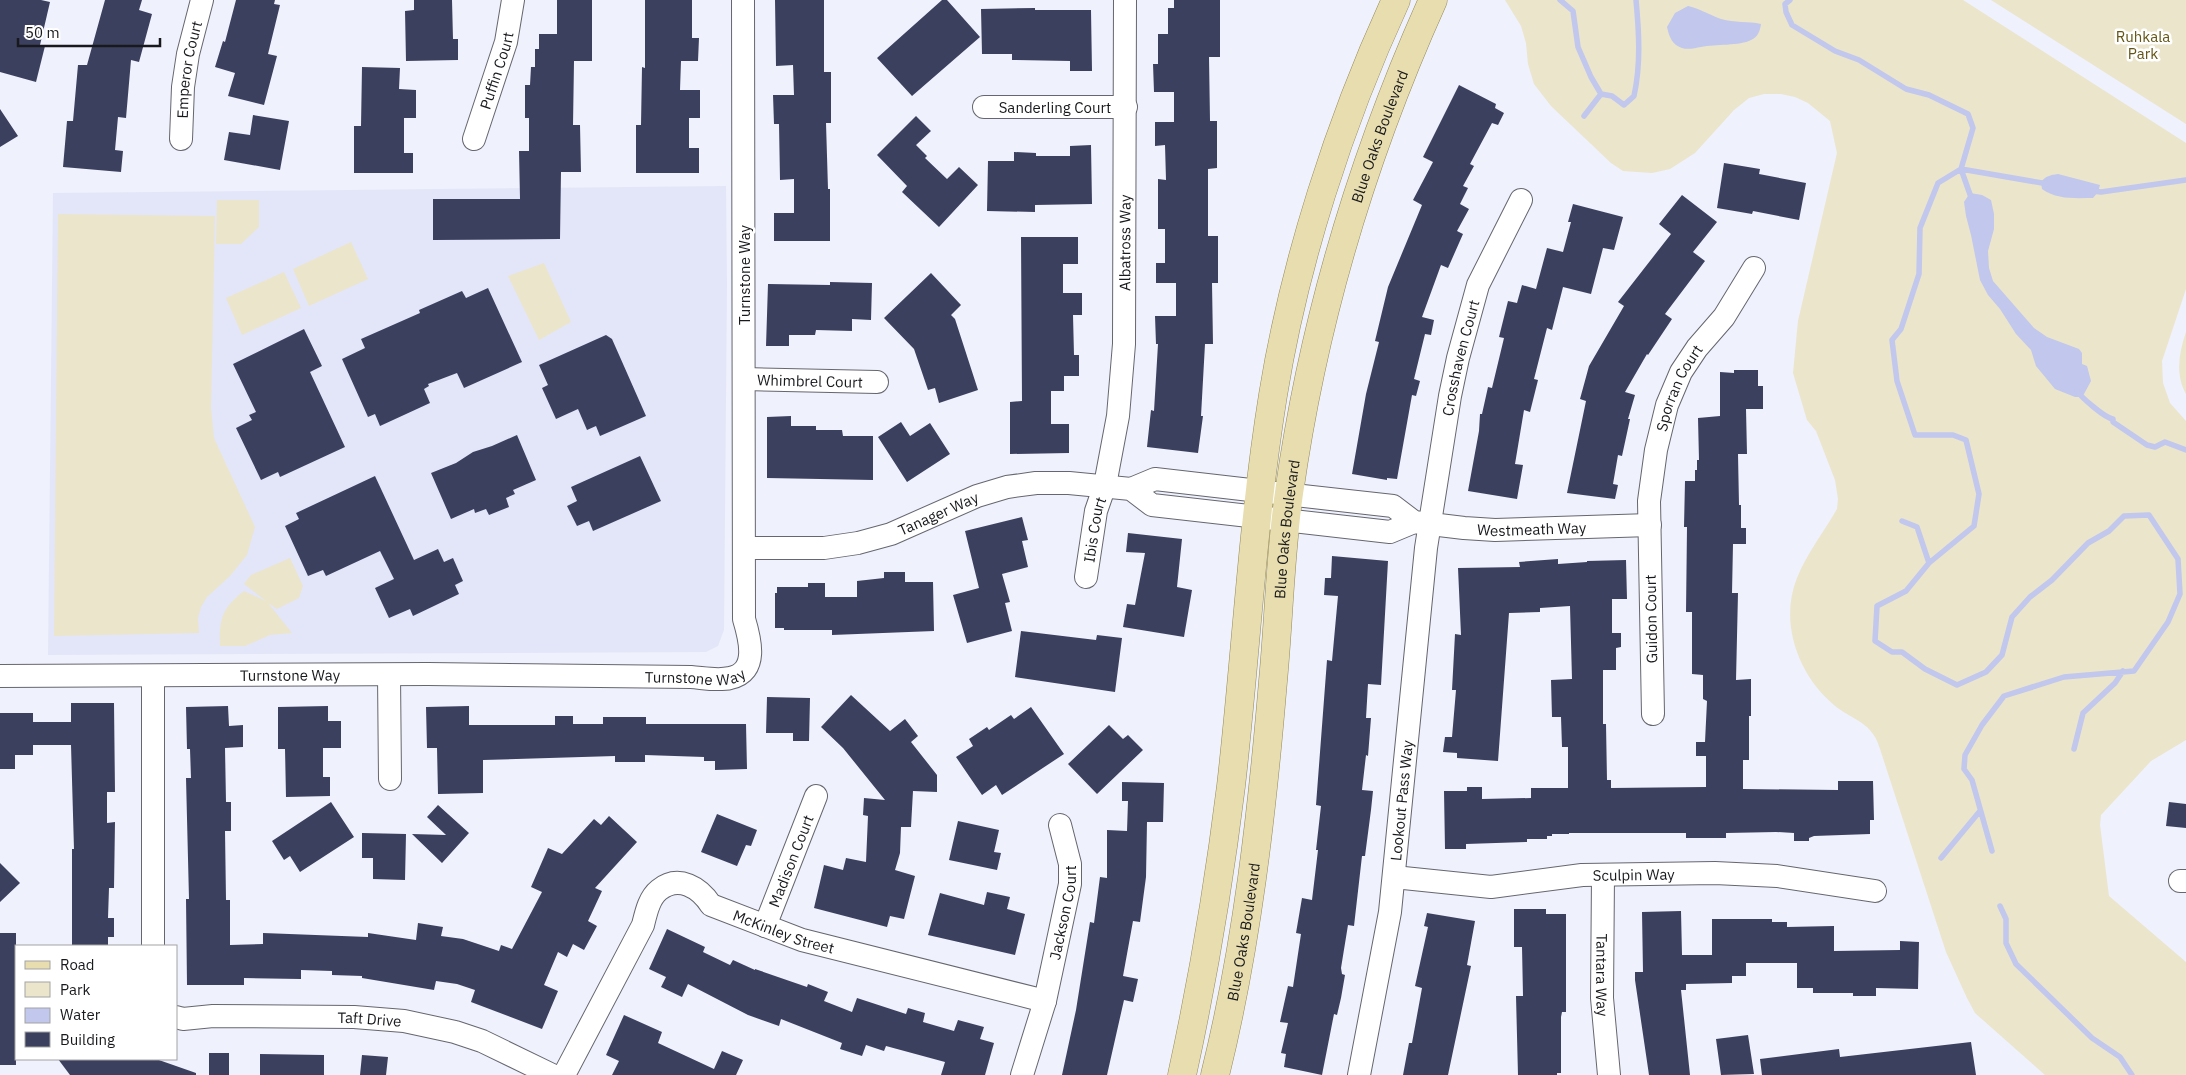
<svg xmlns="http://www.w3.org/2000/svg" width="2186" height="1075" viewBox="0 0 2186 1075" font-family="'IBM Plex Sans',sans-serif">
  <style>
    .built { fill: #e3e6f8 }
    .green { fill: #ebe5cc }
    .water { fill: #c1c7ed }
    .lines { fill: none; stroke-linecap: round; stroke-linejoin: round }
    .stream { stroke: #c1c7ed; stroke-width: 5.5 }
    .building { fill: #3c405f }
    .minor-casing { stroke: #65666f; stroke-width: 24 }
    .major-casing { stroke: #958958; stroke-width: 29 }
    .minor { stroke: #fff; stroke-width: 22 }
    .major { stroke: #e8ddae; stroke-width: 28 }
    .labels { text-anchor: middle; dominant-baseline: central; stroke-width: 5; stroke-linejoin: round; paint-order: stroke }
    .park-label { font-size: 15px; fill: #645514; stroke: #fff }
    .street-label { font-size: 15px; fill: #18191d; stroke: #fff }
  </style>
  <rect width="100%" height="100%" fill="#eff1fc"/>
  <path class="built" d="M726,186l1,99 -3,345 -6,16 -12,6 -658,3 5,-462z"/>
  <path class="green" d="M1505,0h458l223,143v146l-24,72 1,22 7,20 16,18v319l-35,21 -50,54 -1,10 9,71 77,66v113h-141l-70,-62 -8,-15 -21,-46 -65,-200c-2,-6 -4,-13 -8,-18 -8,-13 -28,-19 -39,-29 -36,-30 -55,-83 -37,-127 10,-25 27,-46 40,-69l1,-10 -3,-19 -19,-49 -9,-11 -14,-47 5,-52 39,-168 -7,-32 -22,-18 -13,-6 -14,-3h-17l-15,4 -15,12 -39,43 -25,16 -18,4 -29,-2 -12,-8 -60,-57 -17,-22 -6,-20 -2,-21 -5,-17z
    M1991,0h195v124z
    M217,200h42v27l-18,17h-25z
    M58,214l157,2 -4,192 3,30 41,89 -8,28 -17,21 -23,21 -6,10 -3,11 1,15 -145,3z
    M351,242l17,37 -59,27 -16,-37z
    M544,263l27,59 -32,18 -31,-64z
    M284,272l17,36 -59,27 -16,-37z
    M2186,332v62c-11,-20 -7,-41 0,-62z
    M290,558l13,28 -4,12 -22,11 -9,-6 24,30 -22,2 -25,11h-25c-1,-27 2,-38 24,-55l22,10 -22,-17 7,-9z"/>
  <path class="water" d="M1688,6c13,3 22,9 33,13 14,4 27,2 40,5 -1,7 -3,13 -10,16 -11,6 -36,4 -50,7 -6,1 -13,3 -19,1 -10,-3 -13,-12 -15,-21l8,-14z
    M2058,174l42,11 -2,7 -5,6c-17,0 -36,2 -51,-9l-1,-7c5,-6 9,-7 17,-8z
    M1970,193l12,2 9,5 3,14v15l-6,22 1,17 4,13 41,47 13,9 32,12 3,4v11l5,2 4,15 -7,13 -3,3h-6l-20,-8 -19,-23 -5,-16 -15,-16 -16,-25 -12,-14 -8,-15 -9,-45 -5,-19 -2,-14z"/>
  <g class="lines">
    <path class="stream" d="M1560,0l13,11 5,36 13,30 10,17 11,2 12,9 10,-9c7,-32 5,-64 2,-96
      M1790,0l-5,4 1,8 6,13 43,26 24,9 47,29 23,6 39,19 5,14 -12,41 -23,14 -18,45 -1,46 -18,55 -9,11 5,41 18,54h38l13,5 13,54 -5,32 -45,37 -23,28 -29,15 -2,35 17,11h10l23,17 32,16 29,-13 16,-17 10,-38 18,-20 22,-17 36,-37 21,-12 15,-15 25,-1 29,44 2,35 -12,28 -34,49 -70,6 -60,19 -22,29 -17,30 -1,14 8,11 20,71
      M1584,116l17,-22
      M1961,169l11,31
      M1961,169l87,15
      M2092,191l9,1 85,-12
      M2077,391c5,7 28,27 36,28v3l34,23 8,2 10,-5 21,8
      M1902,521l15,6 12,36
      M2074,749l9,-36 32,-30 8,-12
      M1941,858l39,-47
      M2000,906l6,13v24l10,21 76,74 28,19 12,18"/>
  </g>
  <path class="building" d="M0,0h41l9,2 -10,43 5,1 -9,36 -36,-10z
    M105,0h37l-3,10 13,4 -13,48 -8,-2 -5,58 -8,-1 -3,33 8,1 -2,21 -58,-5 4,-46h6l5,-56h9z
    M236,0h39l-1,4 6,1 -12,49 9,2 -13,49 -36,-9 7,-23 -20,-6 8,-26 2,1z
    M414,0h38l1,39h5v21l-52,1 -1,-50 9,-1z
    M557,0h35v61h-18l-1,64h7l1,47h-20l-1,67 -127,1v-41h87l-1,-48h10v-33h-4v-33h5l1,-18h4v-18h4v-15h18z
    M645,0h47v38h7l-1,23h-17l-1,29h20v28h-11v30h10v25h-63v-48h5l1,-58 3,1z
    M775,0h49v72h7v51h-5l2,66h2v52h-56v-28h20v-34l-14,1 -1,-56h-5l-1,-29h21l-1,-30 -17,1z
    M942,0h5l33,37 -68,59 -35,-38z
    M1174,0h46v57h-11l1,64h7v47l-9,1v67h10v47h-6l1,61h-8l-4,72h2l-5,37 -51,-6 4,-37 3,1 4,-67h-2l-1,-28h21v-33h-20v-20h9v-34h-7v-50l8,1 -1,-35 -10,1v-24h19v-30h-20l-1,-28h5v-30h10v-26h6z
    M1035,8v2h56l1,61h-22v-10l-58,-1v-6h-30l-1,-45z
    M362,67l38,1 -1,21 17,1v28h-12v35h9v20h-59v-47h7z
    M1459,85l37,19 -1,4 9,5 -6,12 -6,-2 -22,41 4,2 -11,20 5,2 -8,16 9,5 -12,22 6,3 -15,34 -7,-3 -19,52 12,3 -3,15 -6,-1 -11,45 6,2 -4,15 -4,-1 -15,84 -10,-1v2l-35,-6 14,-80 13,-52 -4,-1 13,-54 34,-82 -9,-5 20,-38 -10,-5z
    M0,109l18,27 -18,11z
    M253,115l36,6 -9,49 -56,-10 5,-28 21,3z
    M916,116l15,15 -15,14 11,11 -2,2 22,21 12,-12 19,18 -39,42 -37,-35 5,-6 -30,-31z
    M1091,145l1,59 -57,1v7l-48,-1 1,-50h26v-9l22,1v3h34v-10z
    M1724,163l36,6 -1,5 47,9 -7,37 -46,-9 -1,3 -35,-6z
    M1682,195l35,27 -24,30 12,9 -40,53 7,5 -24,36 -1,-1 -22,38 10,3 -7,24h2l-8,37 -4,-1 -5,29 5,1 -3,14 -48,-6 19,-92 -6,-2 9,-33 35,-60 -6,-4 53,-68 -12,-10z
    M1573,204l50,13 -9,33 -11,-2 -12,46 -28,-7 -11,43 -5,-2 -13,51 4,1 -8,32 -6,-2 -9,54 8,1 -6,34 -49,-8 11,-60 1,-17h2l6,-27 4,1 12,-50 -5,-1 9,-36 9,2 5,-18 14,4 11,-41 16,4 8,-30h-3z
    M1021,237h57v27h-15v29h19v22h-9l1,40h5v21h-15v15h-13v33h18v29l-59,1v-52l12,-1z
    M931,273l30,32 -10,10 4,4 23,71 -39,13 -4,-15 -7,2 -14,-41 -30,-31z
    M830,282l42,1 -1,37 -19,-1v12l-36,-1 -1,5h-26v11h-23l2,-62 62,1z
    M488,288l34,74 -58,26 -7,-15 -29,11 1,2 -5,3 6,14 -50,23 -5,-12 -7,3 -26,-58 23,-11 -4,-9 59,-26 -1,-3 43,-19 4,7z
    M304,329l18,37 -12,6 35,75 -65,30 -2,-5 -17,8 -25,-52 16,-8 -3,-5 7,-3 -23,-48z
    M606,335l6,4 34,77 -46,20 -4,-10 -9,4 -9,-21 -22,10 -14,-31 6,-3 -9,-20z
    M1734,370h24v16h5v23h-17l1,45h-9l1,51h2v23h5v16h-13l-1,49h6l-2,87 15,-1v37h-2v44h-6v29l95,1v-9h35l1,39h-4v14l-56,2 -5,2v3h-15v-8l-18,-1 -50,1v5h-40v-5h-117v1h-17v2h-5v3h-20v3l-61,2v5h-21l-1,-58h23v-4h15v12l49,-1v-10h37v-41h-6l-1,-30h-9l-1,-37 21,-1 -2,-73 -30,2v4l-31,1 -11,148 -41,-3v-5l-14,-1 2,-15h7l4,-47h-4l3,-56 6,1 -3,-67 62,-1 -1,-5 39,-3v5l29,-2v-1l39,-1 1,39h-15v34h9v14l-5,1v22h-13v54h3l1,56h4v8l95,-1v-31h-10v-14h9l2,-41 -4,-2v-24l-11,-1v-62h-6l1,-85h-3l1,-46h10v-11h2v-10h2l-1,-42 22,-2v-44l14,1z
    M791,416v10h25v4h26l1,6h30v44l-106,-2v-61z
    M901,422l9,14 20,-13 20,31 -43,28 -29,-45z
    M517,435l19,45 -23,10 2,4 -9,4 3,9 -20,8 -3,-6 -11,4 -1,-4 -23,10 -20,-46 25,-10 17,-11 19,-6z
    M640,456l21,45 -68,30 -4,-10 -12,5 -10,-20 10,-5 -6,-14z
    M375,476l39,84 24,-11 6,13 9,-4 10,23 -8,4 4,9 -46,22 -3,-7 -21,9 -14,-30 19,-9 -14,-28 -54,25 -3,-6 -15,6 -23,-50 14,-7 -3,-6z
    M1022,517l6,23 -6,1 6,26 -26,7 8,28 -5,1 7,28 -45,12 -14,-48 26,-7 -14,-57z
    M1128,533l54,6 -5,48 15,3 -8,47 -61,-10 4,-23 8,1 10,-52 -19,-1z
    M1332,556l56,5 -7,124 -13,-1 -2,34h5l-3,38 -2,-1 -4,35 11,1 -2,19 -6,46h-3l-8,70 -6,-1 -7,43 1,6 3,1 -4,23 -4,17 -3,-1 -12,61 -38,-8 2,-13 -5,-1 7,-30 -8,-1 8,-36 5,1 8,-53 -5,-1 6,-35 10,2 6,-50h-2l5,-44 -5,-1 11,-145 5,1 6,-65 -14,-1 1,-17h6z
    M884,572h21v10h28l1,49 -102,4v-5h-48v-2h-9v-35h2v-6h31v-4h17v14h32v-16l27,-3z
    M1021,631l75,9 1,-5 25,3 -7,54 -100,-15z
    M851,695l39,36 15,-12 13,17 -7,6 26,33v17l-24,-1 -2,36h-10l-1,26 -5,17 20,6 -11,43 -14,-3 -3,11 -73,-19 10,-43 19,5 3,-12 20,4 2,-46 -5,-1 1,-17 21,2 -42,-52 -22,-21z
    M767,697l43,1 -1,43h-16v-8h-27z
    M71,703h43l1,89h-8v31l8,-1 -1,66h-5l-1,30h6v19h-6v9h-36v-97h2l-3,-104h-38v10h-18v14h-15v-56h33v9h38z
    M228,706l1,20 14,-1v22l-18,1 1,54h5v29h-6l1,69h4v45l33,-1v-11l105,4v-4l48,7 2,-17 25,4 -2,9 22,3 36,12 2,-6 11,4 30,-57 -11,-5 17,-39 14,6 32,-35 7,6 8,-9 28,26 -42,46 7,3 -14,30 9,5 -13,24 -11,-6 -6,13 -9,-5 -14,33 14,6 -16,38 -71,-27 4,-12 -18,-6 -21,-3 -2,9 -72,-12v-2l-30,-1v-4l-31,-1v9l-57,-1v7h-57l-1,-86h3l-3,-121h5l-1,-29h-3l-1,-42z
    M328,706v15h13v27h-18v29h7v19l-44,1 -1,-48h-7v-42z
    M469,706v19h86v-9h18v8h30v-7h43v7h100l1,45 -32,1v-9h-11v-4l-59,-2v7h-30v-6l-132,4v33l-45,1 -1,-46h-10l-1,-41z
    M1031,707l33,47 -62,41 -6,-10 -14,10 -26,-38 17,-11 -4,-7 18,-12 2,3 22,-15 3,4z
    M1109,725l14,14 5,-4 15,15 -46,44 -29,-30z
    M1122,782l42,1 -1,39h-16l-1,55 -6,45 -7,-1 -10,55 15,3 -5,23 -9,-2 -17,75h-45l14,-65 14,-88 4,1 6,-46 7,1v-48l20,1 1,-30h-6z
    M331,802l23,35 -54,35 -10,-16 -6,4 -12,-19z
    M2169,802l17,2v24l-20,-2z
    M438,805l31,28 -27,30 -30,-29 34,1 -19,-18z
    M717,814l40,16 -6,16 -5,-1 -9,21 -36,-14z
    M958,821l41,9 -5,22 7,1 -4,17 -48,-10z
    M362,833l44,1 -1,46 -32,-1v-21h-11z
    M0,863l20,20 -20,19z
    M987,892l23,5 -3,12 18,5 -10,41 -87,-20 12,-42 44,12z
    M1514,909h32v5h20v98h-4l-1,5v56h-4v2h-39l-2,-79h7l-1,-49h-8z
    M1681,911l1,44h30v-36h60v3h15v5l47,-1v25l66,-1v-9l19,1 -1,47 -42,-1v8h-23v-3h-40v-5h-16v-25h-51v13h-14v7l-46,1v6h-5l9,85h-41l-14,-95v-8h8l-1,-60z
    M1427,913l48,8 -8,44 4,1 -23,109h-45l6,-32h3l10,-55 -7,-2 13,-59 -4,-1z
    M667,929l38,18 -2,5 27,13 3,-5 22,10v-1l52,18 1,-3 20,8 -4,9 28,11 5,-14 49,16 2,-6 17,5 -2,9 31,9 4,-11 26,7 -4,12 14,4 -9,32h-44l4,-13 -59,-16 -2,5 -18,-6 -4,11 -22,-7 2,-6 -61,-24 -2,7 -31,-11 -60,-31 -6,13 -21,-10 5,-10 -17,-8z
    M0,933h16v36h-1l1,96h-16z
    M624,1015l38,17 -4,11 56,26 8,-18 21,9 -7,15h-124l7,-14 -13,-6z
    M1748,1035l6,39 -33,1 -5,-36z
    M1971,1042l5,33h-214l-2,-16 79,-10 1,8z
    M209,1053h20v22h-20z
    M260,1054l64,1v20h-64z
    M362,1055l26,2 -2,18h-26z
    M58,1059h98l40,14v2h-126z"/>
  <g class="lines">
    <g class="minor-casing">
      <g id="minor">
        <path id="s1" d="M984,107h142"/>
        <path id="s2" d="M181,139l2,-52 5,-33 14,-54"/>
        <path id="s3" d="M474,139l32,-97 7,-42"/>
        <path id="s4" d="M744,379l133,3"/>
        <path id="s5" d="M1131,489l24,-10 104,12 134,15 21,16 50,6 31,2 155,-5"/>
        <path id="s6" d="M745,548h79l34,-5 33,-9 86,-38 30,-9 29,-4h33l62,6 21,16 238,27 24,-10"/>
        <path id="s7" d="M1086,577l10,-66 9,-26 13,-69 6,-72 1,-344"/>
        <path d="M389,675l1,104"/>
        <path id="s8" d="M0,676l428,-2 263,3c13,1 27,4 39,1 29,-6 20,-39 14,-59l-1,-619"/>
        <path id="s9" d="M1653,714l-4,-213 7,-51 11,-45 14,-33 16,-24 27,-31 30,-49"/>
        <path id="s10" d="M1603,875l-1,123 7,77"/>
        <path id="s11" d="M1394,877l97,10 91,-12 133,-2 62,3 98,15"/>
        <path d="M2180,881h6"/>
        <path id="s12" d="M765,926l51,-130"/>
        <path d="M153,946v-270"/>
        <path id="s13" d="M176,1017l7,2 30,-3 141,1 50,4 51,11 27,9 70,34"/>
        <path id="s14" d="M564,1075l79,-150c3,-12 6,-27 16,-35 20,-16 41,-2 52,15l91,35 243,61"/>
        <path id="s15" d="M1022,1075l23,-74 25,-117v-20l-10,-39"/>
        <path id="s16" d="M1359,1075l31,-163 36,-364 24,-152 8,-38 20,-73 43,-85"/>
      </g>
    </g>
    <g class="major-casing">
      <g id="major">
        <path d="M1182,1075c21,-96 37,-192 49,-289 15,-130 21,-261 42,-391 21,-131 67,-274 123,-395"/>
        <path id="s17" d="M1215,1075c32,-129 47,-262 58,-394 6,-63 7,-126 16,-188 24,-171 73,-335 144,-493"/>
      </g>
    </g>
    <use href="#minor" class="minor"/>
    <use href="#major" class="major"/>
  </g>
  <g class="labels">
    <g class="park-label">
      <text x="2143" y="36">Ruhkala<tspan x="2143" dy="17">Park</tspan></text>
    </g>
    <g class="street-label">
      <text stroke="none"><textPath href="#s2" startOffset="70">Emperor Court</textPath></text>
      <text stroke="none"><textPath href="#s3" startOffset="72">Puffin Court</textPath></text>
      <text stroke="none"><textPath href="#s1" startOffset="71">Sanderling Court</textPath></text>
      <text stroke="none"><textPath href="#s17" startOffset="956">Blue Oaks Boulevard</textPath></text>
      <text stroke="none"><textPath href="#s7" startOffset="338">Albatross Way</textPath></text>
      <text transform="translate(744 275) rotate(-90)">Turnstone Way</text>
      <text stroke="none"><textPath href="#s16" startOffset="725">Crosshaven Court</textPath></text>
      <text stroke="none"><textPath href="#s4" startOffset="66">Whimbrel Court</textPath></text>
      <text stroke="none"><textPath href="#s9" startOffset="331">Sporran Court</textPath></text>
      <text stroke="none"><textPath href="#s6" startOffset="199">Tanager Way</textPath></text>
      <text stroke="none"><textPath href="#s5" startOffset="410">Westmeath Way</textPath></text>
      <text stroke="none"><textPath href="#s17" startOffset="551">Blue Oaks Boulevard</textPath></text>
      <text stroke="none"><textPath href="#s7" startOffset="48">Ibis Court</textPath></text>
      <text transform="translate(1651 619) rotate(-91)">Guidon Court</text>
      <text stroke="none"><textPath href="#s8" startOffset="695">Turnstone Way</textPath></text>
      <text stroke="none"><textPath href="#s8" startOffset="290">Turnstone Way</textPath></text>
      <text stroke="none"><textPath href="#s16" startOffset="278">Lookout Pass Way</textPath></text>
      <text stroke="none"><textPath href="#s12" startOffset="70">Madison Court</textPath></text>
      <text stroke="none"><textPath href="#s11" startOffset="241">Sculpin Way</textPath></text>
      <text stroke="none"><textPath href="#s15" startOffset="168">Jackson Court</textPath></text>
      <text stroke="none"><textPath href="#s14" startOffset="348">McKinley Street</textPath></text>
      <text stroke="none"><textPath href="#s17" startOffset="146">Blue Oaks Boulevard</textPath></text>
      <text stroke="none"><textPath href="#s10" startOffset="100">Tantara Way</textPath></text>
      <text stroke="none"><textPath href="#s13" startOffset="194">Taft Drive</textPath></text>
    </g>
  </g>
  <rect x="15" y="945" width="162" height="115" fill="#ffffff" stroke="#a3a3a5"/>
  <rect x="25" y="961" width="25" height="8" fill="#e8ddae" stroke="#a3a3a5"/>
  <text x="60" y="970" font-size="15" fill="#18191d">Road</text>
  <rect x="25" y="982" width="25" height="15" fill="#ebe5cc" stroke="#a3a3a5"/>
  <text x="60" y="995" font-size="15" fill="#18191d">Park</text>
  <rect x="25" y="1008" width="25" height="15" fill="#c1c7ed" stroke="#a3a3a5"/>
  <text x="60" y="1020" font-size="15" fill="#18191d">Water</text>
  <rect x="25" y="1032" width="25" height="15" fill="#3c405f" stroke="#a3a3a5"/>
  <text x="60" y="1045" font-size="15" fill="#18191d">Building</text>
  <path d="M18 38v8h142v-8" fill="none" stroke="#18191d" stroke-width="2.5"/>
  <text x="25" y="38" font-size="15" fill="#18191d" stroke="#ffffff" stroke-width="4" paint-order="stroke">50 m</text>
</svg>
